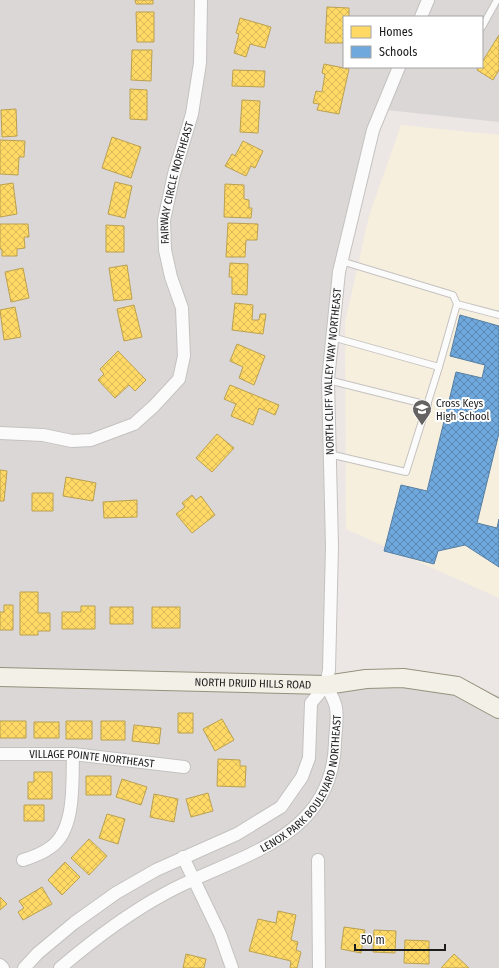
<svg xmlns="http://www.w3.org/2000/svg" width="499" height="968" viewBox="0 0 499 968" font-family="'Fira Sans Condensed',sans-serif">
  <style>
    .residential { fill: #dad7d6; fill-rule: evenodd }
    .education { fill: #f6efdd }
    .homes { fill: url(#homes-cross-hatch); stroke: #bba050 }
    .schools { fill: url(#schools-cross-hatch); stroke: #567ea2 }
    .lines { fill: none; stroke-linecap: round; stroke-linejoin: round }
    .lane-casing { stroke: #c4c2c0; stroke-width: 8 }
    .street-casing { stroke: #c4c2c0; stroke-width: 14 }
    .secondary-casing { stroke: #96917c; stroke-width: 20 }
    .lane { stroke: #fcfbfb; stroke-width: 6 }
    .street { stroke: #fcfbfb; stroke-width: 12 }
    .secondary { stroke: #f3f0e8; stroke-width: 18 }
    .labels { text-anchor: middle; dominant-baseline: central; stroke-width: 4; stroke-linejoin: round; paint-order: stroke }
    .street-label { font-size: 11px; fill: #1c1c1c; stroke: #fff }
    .poi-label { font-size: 11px; fill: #1c1c1c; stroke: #fff; text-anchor: start }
  </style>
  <defs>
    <pattern id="homes-cross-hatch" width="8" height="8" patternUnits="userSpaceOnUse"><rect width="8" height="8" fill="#ffd966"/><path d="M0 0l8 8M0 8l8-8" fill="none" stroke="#daba58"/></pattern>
    <pattern id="schools-cross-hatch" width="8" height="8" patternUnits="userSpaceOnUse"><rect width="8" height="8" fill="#6fa8dc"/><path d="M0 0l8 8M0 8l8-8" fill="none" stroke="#5a88b2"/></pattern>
  </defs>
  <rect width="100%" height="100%" fill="#ece7e4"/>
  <path class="residential" d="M0,0h499v122l-113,-12 -51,162 -13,114 14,150 -7,142h95l75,18v272h-499zM344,17h138v50h-138z"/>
  <path class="education" d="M401,125l98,10v463l-153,-69 -1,-206 24,-107z"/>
  <path class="homes" d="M135,0h18v4h-17z
    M327,7l22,1v9h-5v26h-19z
    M136,12h18v30h-17z
    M240,18l31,9 -6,21 -15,-4 -4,13 -12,-4 5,-19 -3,-1z
    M499,35v35l-6,10 -16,-10 2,-3h3v-5z
    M132,50h20l-1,31 -20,-1z
    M324,64l25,5 -10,45 -22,-4 2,-6 -6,-1 3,-12 6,1 3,-18 -3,-1z
    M233,70l32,1 -1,16 -32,-1z
    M130,89l17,1v30l-17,-1z
    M242,100l18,1 -2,32 -18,-1z
    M16,109l1,27 -15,1 -1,-27z
    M112,137l29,10 -10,31 -29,-10z
    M0,140l25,1 -1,16h-5l-1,18 -18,-1z
    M243,141l20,10 -8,17 -4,-2 -5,10 -21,-10 7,-12 3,2z
    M115,182l17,4 -7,32 -17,-4z
    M13,183l4,31 -17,3v-32z
    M225,184l19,1v14l5,1v8h3l-1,10 -27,-1z
    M228,223l30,1 -1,16h-11l-1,17h-19z
    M0,224h28l1,13h-5l1,11 -8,1v7h-15v-7h-2z
    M106,225l18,1v26h-18z
    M230,263l18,1 -1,31 -15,-1v-17h-3z
    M127,265l5,34 -18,2 -5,-33z
    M23,268l6,30 -18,4 -6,-30z
    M235,303l18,2 -1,15h7l1,-6h6l-3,20 -31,-4z
    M134,305l8,32 -18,4 -7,-32z
    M15,307l6,30 -17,3 -4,-30z
    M237,344l28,12 -11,29 -15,-7 4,-11 -13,-6z
    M118,351l28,29 -11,11 -6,-6 -14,13 -17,-18 6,-6 -4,-5z
    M230,385l49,20 -4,10 -16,-7 -6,17 -22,-9 5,-12 -12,-5z
    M217,434l17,14 -22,24 -16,-14z
    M0,470l7,1 -3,30h-4z
    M66,477l30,6 -3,18 -30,-5z
    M32,493h21v18h-21z
    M192,495l4,5 5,-4 14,19 -23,18 -16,-19 9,-7 -3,-4z
    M137,500v17l-33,1 -1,-16z
    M20,592h18v21h12v18h-12v4h-18z
    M4,605h9v25h-13v-18h4z
    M81,606h14v23h-33v-17h19z
    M110,607h23v17h-23z
    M152,607h28v21h-28z
    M178,713h15v20h-15z
    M222,719l12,21 -19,11 -12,-22z
    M0,721h26v17h-26z
    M66,721h26v18h-26z
    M101,721h24v19h-24z
    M34,722h25v16h-25z
    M134,725l27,3 -2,16 -27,-3z
    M218,759l22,1v6h6l-1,21 -28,-1z
    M34,772h18v27h-24v-17h6z
    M86,776h25v19h-25z
    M122,779l25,8 -6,18 -25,-8z
    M208,793l5,18 -22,6 -5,-18z
    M154,794l24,5 -4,23 -24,-5z
    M24,805h20v16h-20z
    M107,814l18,5 -7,25 -19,-6z
    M89,839l18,17 -18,19 -18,-17z
    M65,862l15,15 -18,18 -14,-15z
    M42,887l10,17 -29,16 -5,-8 6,-4 -5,-7z
    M0,897l7,7 -7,6z
    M278,911l18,4 -5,25 7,2 -2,8 5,2 -4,16h-7l1,-7 -42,-10 9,-32 18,4z
    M344,927l21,3 -4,23 -20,-4z
    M374,930l22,1 -1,22 -22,-1z
    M405,940l24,1v23l-25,-1z
    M186,954l20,5 -2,9h-21z
    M454,954l15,14h-28z"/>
  <path class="schools" d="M460,315l39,11v107l-22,90 20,5 2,-9v48l-34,-22 -27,6 -4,13 -50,-13 17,-66 26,6 29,-119 26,6 3,-13 -35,-9z"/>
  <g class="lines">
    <g class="lane-casing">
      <path id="lane" d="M482,27l15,-27
        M341,261l112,34 4,9 42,11
        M439,367l18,-63
        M328,380l100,25
        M329,454l77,18 33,-105 -107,-30"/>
    </g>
    <g class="street-casing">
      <g id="street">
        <path d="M421,17l7,-17"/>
        <path id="s1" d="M0,433l43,2 29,6 19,-1 43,-16 20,-18 25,-27 5,-23 -2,-48 -11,-31 -6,-27 -1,-30 10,-46 18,-60 8,-51 1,-63"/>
        <path id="s2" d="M326,685l3,-15 3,-124 -4,-166 11,-108 34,-142 26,-63"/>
        <path id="s3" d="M0,754h73l111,13"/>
        <path d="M183,857l37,77 12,34"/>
        <path d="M23,860c10,-3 20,-7 28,-13 25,-18 21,-65 22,-93"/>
        <path d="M318,860l1,108"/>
        <path d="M0,965l3,3"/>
        <path d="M24,968l14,-15 36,-30 42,-30 40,-23 81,-36 44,-27 21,-30 7,-19 2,-55 15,-18"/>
        <path id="s4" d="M60,968c33,-28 67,-54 106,-75 69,-38 166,-51 169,-150 0,-11 4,-29 0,-39 -2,-7 -6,-13 -9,-19"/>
      </g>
    </g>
    <g class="secondary-casing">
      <g id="secondary">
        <path id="s5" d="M0,677l326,8 40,-6 37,-1 54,8 42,23"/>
      </g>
    </g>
    <use href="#lane" class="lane"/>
    <use href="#street" class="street"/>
    <use href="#secondary" class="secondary"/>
  </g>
  <defs>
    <g id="school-pin" transform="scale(1)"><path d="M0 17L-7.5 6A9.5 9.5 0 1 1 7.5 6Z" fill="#656362" stroke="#fff"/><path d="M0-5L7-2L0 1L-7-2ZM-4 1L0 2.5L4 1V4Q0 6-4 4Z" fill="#fff"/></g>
  </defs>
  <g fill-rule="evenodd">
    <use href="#school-pin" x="422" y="409"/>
  </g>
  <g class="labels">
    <g class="street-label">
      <text stroke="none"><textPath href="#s1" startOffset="402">FAIRWAY CIRCLE NORTHEAST</textPath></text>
      <text stroke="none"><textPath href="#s2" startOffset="314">NORTH CLIFF VALLEY WAY NORTHEAST</textPath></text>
      <text stroke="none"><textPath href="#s5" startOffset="253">NORTH DRUID HILLS ROAD</textPath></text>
      <text stroke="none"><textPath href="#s3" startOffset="92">VILLAGE POINTE NORTHEAST</textPath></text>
      <text stroke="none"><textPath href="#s4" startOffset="317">LENOX PARK BOULEVARD NORTHEAST</textPath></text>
    </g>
    <g class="poi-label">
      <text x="436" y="403">Cross Keys<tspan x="436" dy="13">High School</tspan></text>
    </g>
  </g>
  <rect x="343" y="16" width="140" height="52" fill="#ffffff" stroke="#a4a4a4"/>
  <rect x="351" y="26" width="20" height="12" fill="#ffd966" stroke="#a4a4a4"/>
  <text x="379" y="36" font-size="12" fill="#1c1c1c">Homes</text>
  <rect x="351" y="46" width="20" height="12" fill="#6fa8dc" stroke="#a4a4a4"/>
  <text x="379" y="56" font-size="12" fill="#1c1c1c">Schools</text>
  <path d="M355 944v6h90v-6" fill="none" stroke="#1c1c1c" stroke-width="2"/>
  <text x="361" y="944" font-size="12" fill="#1c1c1c" stroke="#ffffff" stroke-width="3" paint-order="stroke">50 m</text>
</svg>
